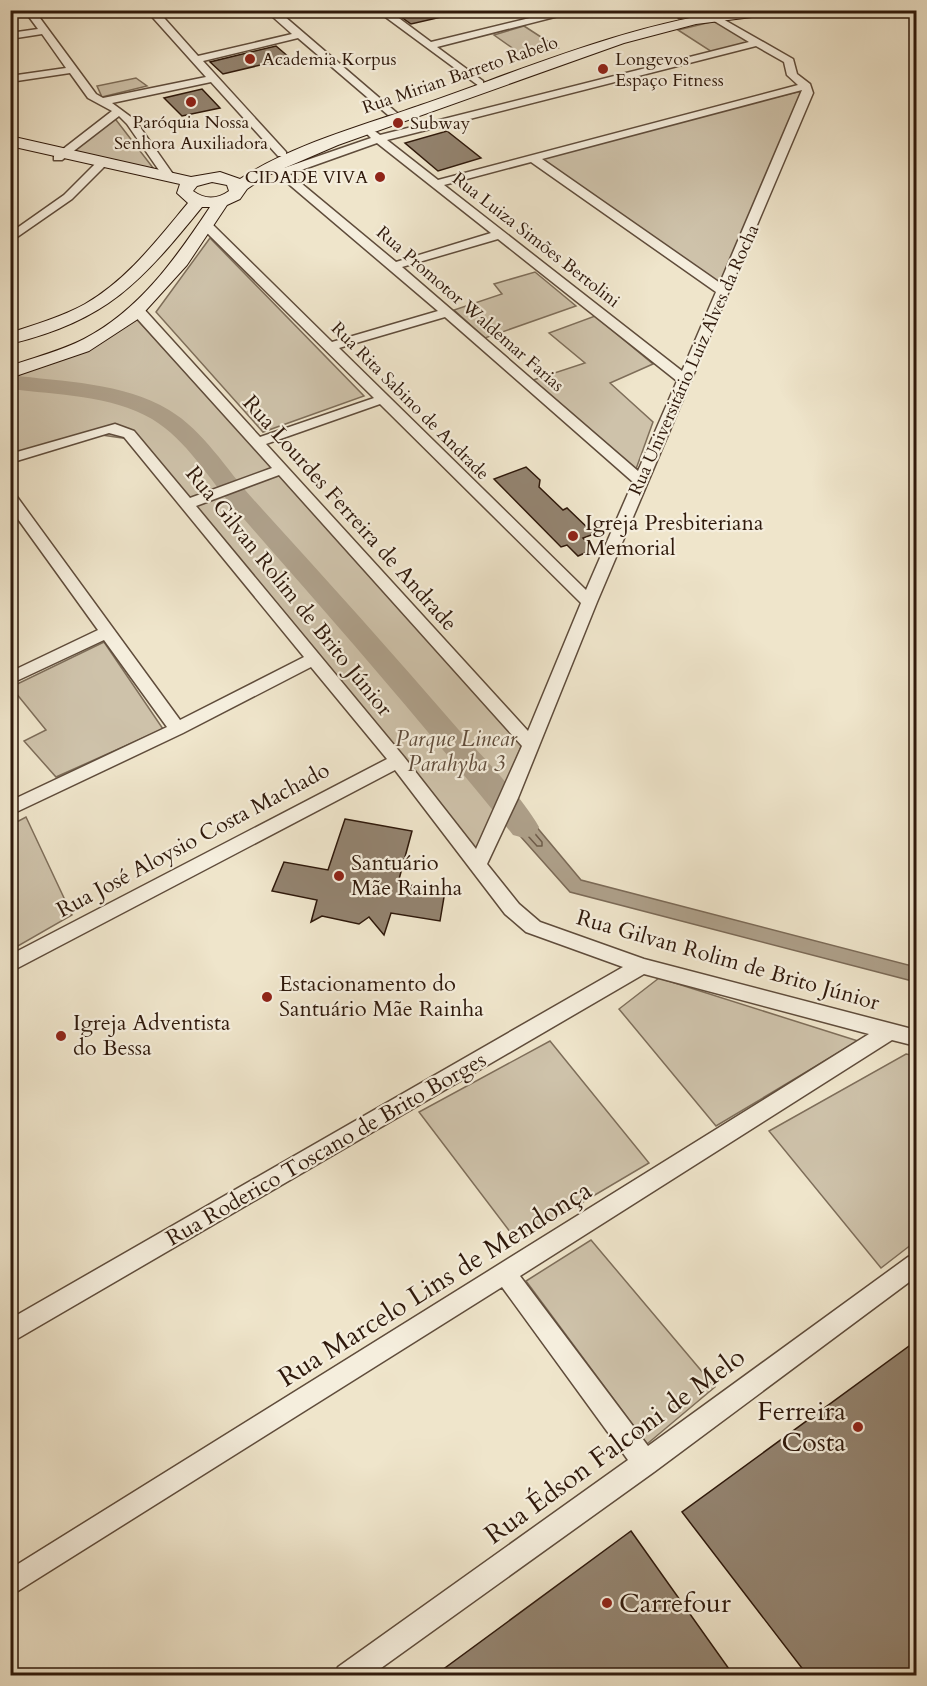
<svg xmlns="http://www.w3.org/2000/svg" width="927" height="1686" viewBox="0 0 927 1686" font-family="Cardo,serif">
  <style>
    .green { fill: #cec2aa; stroke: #7e6e5a; stroke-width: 1.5 }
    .water { fill: #aea08a; stroke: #7b6a57; stroke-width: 1.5 }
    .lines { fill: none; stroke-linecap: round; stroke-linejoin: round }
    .shore { stroke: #6e5c4a; stroke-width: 1.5 }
    .river { fill: #aea08a; fill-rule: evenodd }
    .building { fill: #93836f; stroke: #2f190b; stroke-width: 1.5 }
    .street-casing { stroke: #5f4c3b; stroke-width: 3 }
    .secondary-casing { stroke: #2f190b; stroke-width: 2 }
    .street { fill: #f5eedd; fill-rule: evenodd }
    .secondary { fill: #f5eedd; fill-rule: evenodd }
    .poi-dot { fill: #8f2418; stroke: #f5eedd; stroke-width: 2 }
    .labels { text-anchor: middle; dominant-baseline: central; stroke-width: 4.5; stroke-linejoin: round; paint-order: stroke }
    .far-poi-label { font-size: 18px; fill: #2f190b; stroke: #f5eedd; text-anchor: start }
    .far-street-label { font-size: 18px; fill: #2f190b; stroke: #f5eedd }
    .street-label { font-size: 22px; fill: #2f190b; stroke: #f5eedd }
    .poi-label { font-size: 22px; fill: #2f190b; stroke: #f5eedd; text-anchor: start }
    .park-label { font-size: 22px; font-style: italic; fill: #5f4c3b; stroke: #f5eedd }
    .near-street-label { font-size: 27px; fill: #2f190b; stroke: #f5eedd }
    .near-poi-label { font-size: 27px; fill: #2f190b; stroke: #f5eedd; text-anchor: end }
  </style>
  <rect width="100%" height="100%" fill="#efe5cb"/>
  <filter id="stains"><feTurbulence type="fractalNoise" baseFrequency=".00333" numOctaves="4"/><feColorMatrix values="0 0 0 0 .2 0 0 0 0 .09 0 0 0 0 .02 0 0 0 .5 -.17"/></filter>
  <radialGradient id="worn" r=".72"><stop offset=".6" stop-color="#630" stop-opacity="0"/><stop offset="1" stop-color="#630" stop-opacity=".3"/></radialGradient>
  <path class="green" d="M715,21l34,21 -37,10 -34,-22z
    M524,26l34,22 -33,9 -31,-22z
    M136,78l11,8 -45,11 -5,-11z
    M806,90l-83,199 -188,-134z
    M113,116l44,57 -86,-22z
    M210,238l154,158 -101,36 -107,-120z
    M535,272l41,34 -91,32 -31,-28 48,-16 -8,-10z
    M133,315l390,427 -49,119 -345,-422 -41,-6 -77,22 -1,-83 75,-27z
    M595,316l58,48 -43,19 43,39 -17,47 -103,-89 52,-17 -36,-30z
    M104,642l59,87 -107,48 -32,-36 22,-11 -35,-43z
    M26,817l46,98 -61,35v-125z
    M659,978l199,63 -142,85 -97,-117z
    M550,1041l99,122 -132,78 -98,-129z
    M906,1054l10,2v185l-35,27 -112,-137z
    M591,1240l124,147 -68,57 -121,-163z"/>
  <path class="water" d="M504,788l77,92 335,87v15l-346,-90 -74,-83z"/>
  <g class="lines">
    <path class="shore" d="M511,817l26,29h5v-4l-28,-33"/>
    <path class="river" d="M10,375c53,7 113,7 159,35 35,21 57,59 84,89 69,76 138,152 205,230 25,29 63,66 81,98l-4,8 -11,3 -11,-3c-90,-111 -183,-219 -278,-326 -26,-30 -48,-69 -83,-90 -42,-24 -94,-24 -142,-30z"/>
  </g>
  <path class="building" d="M413,10h32l1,6 -35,8 -14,-10z
    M276,46l14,12 -67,16 -13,-12z
    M202,89l18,19 -38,8 -18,-18z
    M447,131l34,27 -43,13 -33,-28z
    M526,467l14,13 -1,7 24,23 4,-2 27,26 -11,4 11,11 -16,7 -11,-11 -6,2 -67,-68z
    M345,819l67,12 -14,52 47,8 -5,30 -49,-8 -7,22 -15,-18 -10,7 -37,-8 -11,6 6,-22 -45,-9 12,-29 44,8z
    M916,1341v335h-108l-126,-164z
    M631,1531l103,145h-300z"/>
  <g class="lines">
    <g class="street-casing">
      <path id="street" d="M24,10h10l62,84 7,4 103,-21 -60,-67h11l41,46 94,-22 -27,-24h12l120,103 -9,2 -90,-77 -95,23 83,91v4h-8l-67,-74 -99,21 23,17 40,57 -2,2h-8l-38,-55 -8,-8 -57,44h-8v-4l58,-45 -24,-13 -18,-25 -60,9v-6l56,-8 -24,-34 -32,5v-6l28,-4z
        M376,10h12l43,32 132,-32h19l-145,37 46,34v4l-4,1z
        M673,10h10l4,6 -8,2z
        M714,14l79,45 4,15 13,10 3,9 -216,509 -79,196 -31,66 32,40 21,18 104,37 272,71v16l-24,-6 -372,236 128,170 260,-189 8,-3v23l-262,195 -284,204h-36l4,-9 290,-207 -126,-173 -492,309v-27l859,-535 -225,-60 -634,369v-24l613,-352 -97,-35 -21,-18 -110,-144 -385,202v-17l377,-196 -76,-92 -128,66 -173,82v-14l157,-74 -63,-87 -94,44v-12l88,-42 -88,-122v-15l5,1 165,226 124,-63 -180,-220 -15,-4 -99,30v-9l105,-30 19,7 56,67 82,-30 -139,-154v-6h10l117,129 114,-39 -172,-170v-6h8l122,120 106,-31 -167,-142v-4h8l5,3 87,-30 -4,-4 1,-2h8l4,3 369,-93 -38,-23v-4zM756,46l28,16 3,13 11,10 -360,95 -51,-40zM802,90l-82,193 -178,-124zM377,143l114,90 -95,29 -106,-88zM531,162l185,130 -34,79 -238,-186zM498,239l179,142 -39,90 -236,-204zM445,317l188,165 -47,108 -247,-242zM380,404l201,199 -53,128 -262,-287zM279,475l243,271 -46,103 -72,-92 -208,-251z
        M99,160l10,2 -37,37 -62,43v-9l54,-38z"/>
    </g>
    <g class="secondary-casing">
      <path id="secondary" d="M738,10h45l-7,4 -80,10 -72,19 -286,102 -72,31 -19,13 -7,10 -13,6 -40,60 -49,54 -49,32 -79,27v-12c25,-9 51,-15 74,-27 56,-29 92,-81 126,-132h-8c-61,75 -94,113 -192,137v-11c26,-9 52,-16 75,-29 42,-24 72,-64 103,-101l-11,-10 3,-9 -170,-38v-10l181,41 29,-5 20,7c51,-34 122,-53 181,-74 104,-36 207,-81 317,-95zM212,182l15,3 2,6c-11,8 -24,9 -36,0l4,-5z"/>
    </g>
    <use href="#street" class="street"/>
    <use href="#secondary" class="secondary"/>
  </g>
  <g class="poi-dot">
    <circle cx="250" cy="59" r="6"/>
    <circle cx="603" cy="69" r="6"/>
    <circle cx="191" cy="102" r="6"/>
    <circle cx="398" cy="123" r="6"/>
    <circle cx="380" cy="177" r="6"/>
    <circle cx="573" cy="536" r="6"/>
    <circle cx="339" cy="876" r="6"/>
    <circle cx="267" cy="997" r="6"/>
    <circle cx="61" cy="1036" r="6"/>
    <circle cx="858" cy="1427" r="6"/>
    <circle cx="607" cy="1603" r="6"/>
  </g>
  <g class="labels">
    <g class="far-poi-label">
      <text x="262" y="59">Academia Korpus</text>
      <text x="615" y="59">Longevos<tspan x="615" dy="21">Espaço Fitness</tspan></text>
      <text x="191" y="122" text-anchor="middle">Paróquia Nossa<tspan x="191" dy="21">Senhora Auxiliadora</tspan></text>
      <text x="410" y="123">Subway</text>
      <text x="368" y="177" text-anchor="end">CIDADE VIVA</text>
    </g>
    <g class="far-street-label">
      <text transform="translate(460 75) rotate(-19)">Rua Mirian Barreto Rabelo</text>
      <text transform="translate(536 240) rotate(38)">Rua Luiza Simões Bertolini</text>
      <text transform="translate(470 309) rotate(41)">Rua Promotor Waldemar Farias</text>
      <text transform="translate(694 360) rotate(-66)">Rua Universitário Luiz Alves da Rocha</text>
      <text transform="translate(410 401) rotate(45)">Rua Rita Sabino de Andrade</text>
    </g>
    <g class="street-label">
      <text transform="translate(350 513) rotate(48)">Rua Lourdes Ferreira de Andrade</text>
      <text transform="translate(289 591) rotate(51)">Rua Gilvan Rolim de Brito Júnior</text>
      <text transform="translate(193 840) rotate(-28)">Rua José Aloysio Costa Machado</text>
      <text transform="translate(728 960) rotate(16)">Rua Gilvan Rolim de Brito Júnior</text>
      <text transform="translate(326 1149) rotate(-30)">Rua Roderico Toscano de Brito Borges</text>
    </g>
    <g class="poi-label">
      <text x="585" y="523">Igreja Presbiteriana<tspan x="585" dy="25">Memorial</tspan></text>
      <text x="351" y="863">Santuário<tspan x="351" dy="25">Mãe Rainha</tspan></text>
      <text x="279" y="984">Estacionamento do<tspan x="279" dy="25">Santuário Mãe Rainha</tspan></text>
      <text x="73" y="1023">Igreja Adventista<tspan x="73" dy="25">do Bessa</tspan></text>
    </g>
    <g class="park-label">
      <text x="456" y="739">Parque Linear<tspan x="456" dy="25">Parahyba 3</tspan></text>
    </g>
    <g class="near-street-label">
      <text transform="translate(435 1284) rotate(-32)">Rua Marcelo Lins de Mendonça</text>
      <text transform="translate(615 1446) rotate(-36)">Rua Édson Falconi de Melo</text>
    </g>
    <g class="near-poi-label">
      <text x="846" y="1411">Ferreira<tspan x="846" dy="31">Costa</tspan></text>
      <text x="619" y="1603" text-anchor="start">Carrefour</text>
    </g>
  </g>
  <rect width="927" height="1686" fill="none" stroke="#efe5cb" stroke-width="36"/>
  <rect x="12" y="12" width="903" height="1662" fill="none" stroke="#2f190b" stroke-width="3"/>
  <rect x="18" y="18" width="891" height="1650" fill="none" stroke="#2f190b" stroke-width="1.5"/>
  <rect width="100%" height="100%" filter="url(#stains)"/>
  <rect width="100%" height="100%" fill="url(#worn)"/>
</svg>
